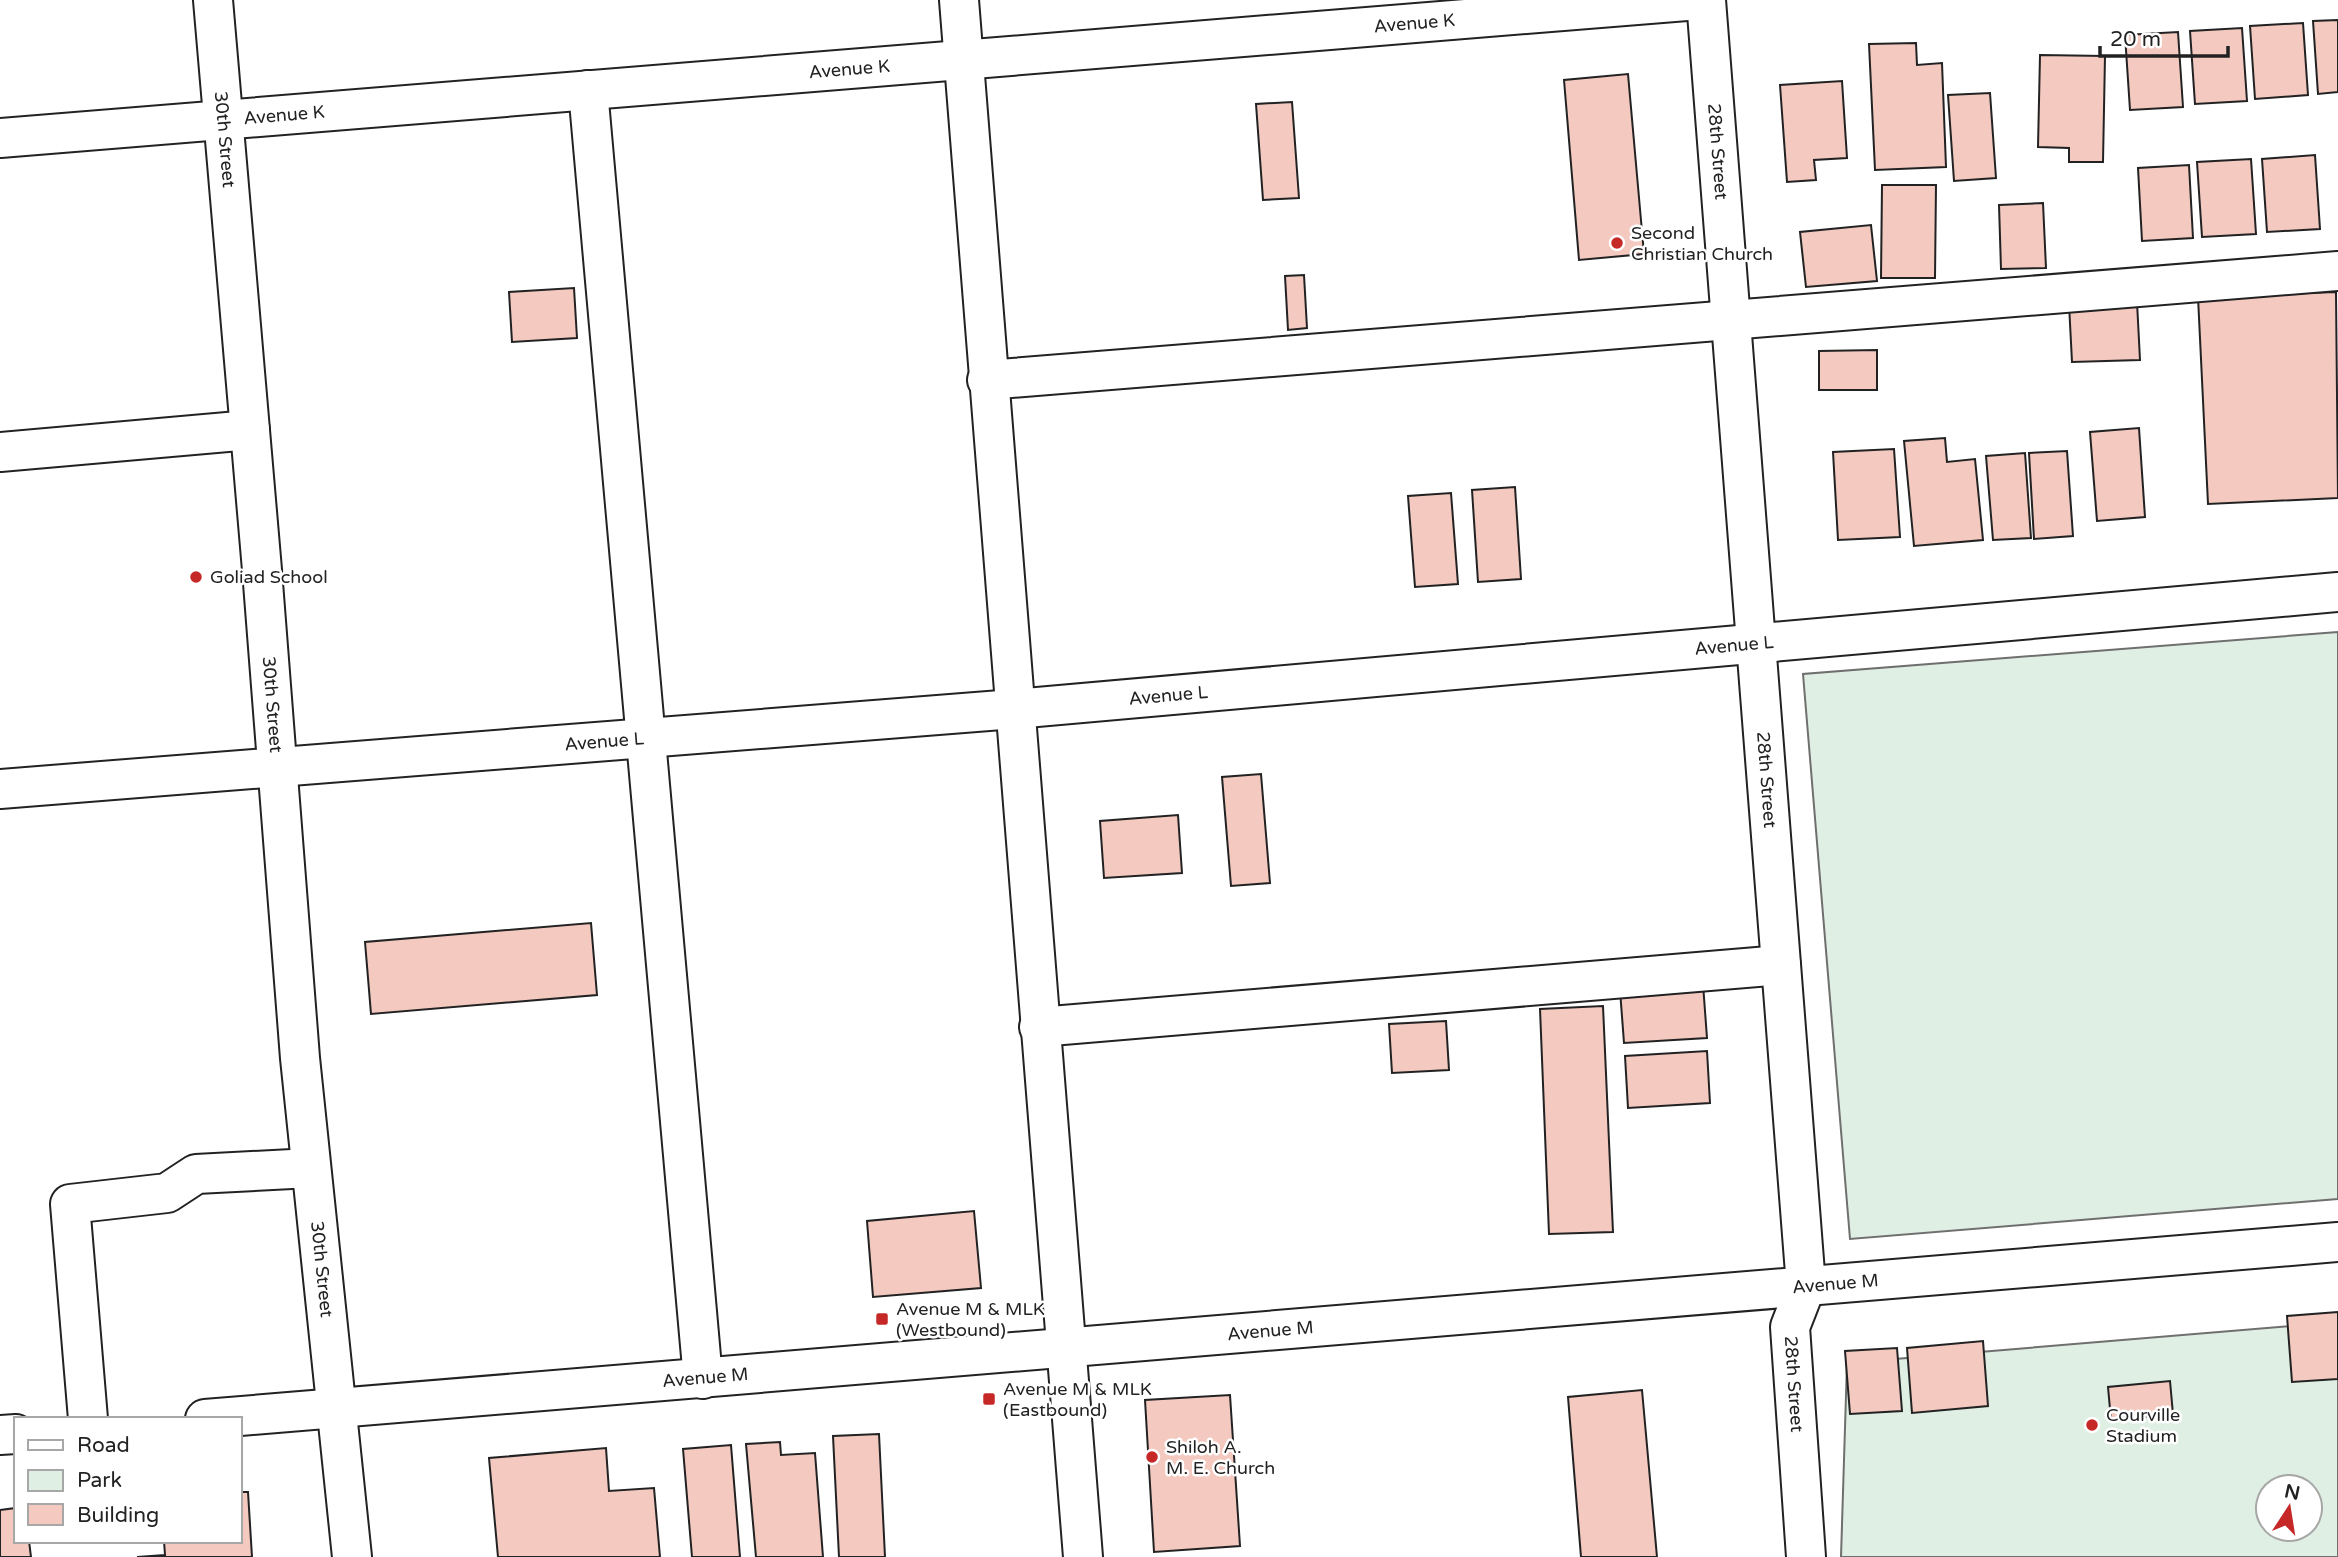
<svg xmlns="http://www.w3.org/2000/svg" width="2338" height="1557" viewBox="0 0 2338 1557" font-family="'Varela Round',sans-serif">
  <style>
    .green { fill: #e0efe3; stroke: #6f6f6f; stroke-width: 2; fill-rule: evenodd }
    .building { fill: #f3c9c0; stroke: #222; stroke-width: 2 }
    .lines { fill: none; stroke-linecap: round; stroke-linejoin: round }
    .minor-casing { stroke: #222; stroke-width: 42 }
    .major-casing { stroke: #222; stroke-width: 42 }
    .minor { stroke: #fff; stroke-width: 38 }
    .major { stroke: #fff; stroke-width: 38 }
    .poi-dot { fill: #c62828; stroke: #fff; stroke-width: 2.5 }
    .labels { text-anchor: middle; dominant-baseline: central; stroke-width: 5; stroke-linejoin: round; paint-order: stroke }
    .street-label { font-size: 18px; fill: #222; stroke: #fff }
    .poi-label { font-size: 18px; fill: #222; stroke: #fff; text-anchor: start }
  </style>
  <rect width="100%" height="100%" fill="#fff"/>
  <path class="green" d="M2338,632v567l-488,40 -47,-565z
    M2338,1322v235h-497l6,-194zM2268,1487h42v42h-42z"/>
  <path class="building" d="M2338,20v72l-20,2 -5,-73z
    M2303,23l5,72 -53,4 -5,-73z
    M2242,28l5,73 -52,3 -5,-73z
    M2178,32l5,75 -53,3 -5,-75z
    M1916,43l1,22 25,-2 4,104 -71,3 -6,-126z
    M2040,55l65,1 -2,106h-34v-14l-31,-1z
    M1628,74l16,180 -65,6 -15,-180z
    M1842,81l5,77 -33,2 2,20 -29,2 -7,-97z
    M1990,93l6,85 -42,3 -6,-86z
    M1292,102l7,96 -36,2 -7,-96z
    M2315,155l5,74 -53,3 -5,-73z
    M2251,159l5,75 -54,3 -5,-75z
    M2189,165l4,73 -51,3 -4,-73z
    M1882,185h54l-1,93h-54z
    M2043,203l3,65 -45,1 -2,-64z
    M1871,225l6,56 -71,6 -6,-55z
    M1304,275l3,53 -19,2 -3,-54z
    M574,288l3,50 -65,4 -3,-50z
    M2336,292l2,206 -130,6 -10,-207z
    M2137,302l3,58 -68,2 -3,-58z
    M1877,350v40h-58v-39z
    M2139,428l6,89 -48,4 -7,-89z
    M1945,438l2,24 28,-3 8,81 -69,6 -10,-105z
    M1894,449l6,88 -62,3 -5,-88z
    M2067,451l6,85 -39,3 -5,-86z
    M2025,453l6,85 -38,2 -7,-84z
    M1515,487l6,92 -43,3 -6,-92z
    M1451,493l7,91 -43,3 -7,-91z
    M1261,774l9,109 -39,3 -9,-109z
    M1178,815l4,58 -78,5 -4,-57z
    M591,923l6,72 -226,19 -6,-72z
    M1703,984l4,54 -83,5 -4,-53z
    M1603,1006l10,226 -64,2 -9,-225z
    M1446,1021l3,49 -57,3 -3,-49z
    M1707,1051l3,52 -82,5 -3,-52z
    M974,1211l7,77 -108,9 -6,-76z
    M2338,1312v67l-46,3 -5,-66z
    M1983,1341l5,65 -76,7 -5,-65z
    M1897,1348l5,63 -52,3 -5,-63z
    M2170,1381l3,33 -62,6 -3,-33z
    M1642,1390l15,167h-76l-13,-160z
    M1230,1395l10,151 -86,6 -9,-152z
    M879,1434l6,123h-46l-6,-121z
    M780,1442l1,13 34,-2 8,104h-67l-10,-113z
    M731,1445l9,112h-48l-9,-108z
    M606,1448l3,43 45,-3 6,69h-162l-9,-99z
    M240,1492h8l4,65h-115l28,-2 -1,-14h76z
    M16,1508v33h13l2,16h-31v-47z"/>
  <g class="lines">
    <g class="minor-casing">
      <g id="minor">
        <path id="s1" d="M213,0l49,570 38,488 52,499"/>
        <path id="s2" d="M1706,0l100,1286 -16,41 16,230"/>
        <path d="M588,90l115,1289"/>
        <path id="s3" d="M0,138l1699,-138"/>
        <path d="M987,380l1351,-109"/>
        <path d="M0,452l250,-22"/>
        <path id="s4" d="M0,789l1014,-80 1324,-117"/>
        <path d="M1039,1027l742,-62"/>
        <path d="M88,1419l-18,-215 97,-11 29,-19 115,-6"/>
        <path id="s5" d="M205,1419l2133,-177"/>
        <path d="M0,1435l16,-1"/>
      </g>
    </g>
    <g class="major-casing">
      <path id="major" d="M959,0l124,1557"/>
    </g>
    <use href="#minor" class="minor"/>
    <use href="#major" class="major"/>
  </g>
  <g class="poi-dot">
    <circle cx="1617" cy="243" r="7"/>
    <circle cx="196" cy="577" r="7"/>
    <rect x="875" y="1312" width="14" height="14" rx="3.5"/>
    <rect x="982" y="1392" width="14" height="14" rx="3.5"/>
    <circle cx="2092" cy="1425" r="7"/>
    <circle cx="1152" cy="1457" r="7"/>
  </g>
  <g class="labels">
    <g class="street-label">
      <text stroke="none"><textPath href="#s3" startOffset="1419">Avenue K</textPath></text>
      <text stroke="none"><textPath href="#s3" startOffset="852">Avenue K</textPath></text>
      <text stroke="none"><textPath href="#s3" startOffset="285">Avenue K</textPath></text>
      <text stroke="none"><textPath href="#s1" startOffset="140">30th Street</textPath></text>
      <text stroke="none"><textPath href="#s2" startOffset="152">28th Street</textPath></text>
      <text stroke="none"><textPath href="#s4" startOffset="1740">Avenue L</textPath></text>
      <text stroke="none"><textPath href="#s4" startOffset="1172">Avenue L</textPath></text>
      <text stroke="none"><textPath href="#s1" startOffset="707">30th Street</textPath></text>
      <text stroke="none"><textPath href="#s4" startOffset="606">Avenue L</textPath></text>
      <text stroke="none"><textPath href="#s2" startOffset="782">28th Street</textPath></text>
      <text stroke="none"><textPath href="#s1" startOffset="1274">30th Street</textPath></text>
      <text stroke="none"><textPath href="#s5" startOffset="1636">Avenue M</textPath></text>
      <text stroke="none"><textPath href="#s5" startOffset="1069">Avenue M</textPath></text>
      <text stroke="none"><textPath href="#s5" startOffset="502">Avenue M</textPath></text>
      <text stroke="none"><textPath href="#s2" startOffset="1391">28th Street</textPath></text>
    </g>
    <g class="poi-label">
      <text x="1631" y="233">Second<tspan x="1631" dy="21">Christian Church</tspan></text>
      <text x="210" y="577">Goliad School</text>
      <text x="896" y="1309">Avenue M &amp; MLK<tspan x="896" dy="21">(Westbound)</tspan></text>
      <text x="1003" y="1389">Avenue M &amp; MLK<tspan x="1003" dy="21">(Eastbound)</tspan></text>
      <text x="2106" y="1415">Courville<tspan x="2106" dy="21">Stadium</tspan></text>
      <text x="1166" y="1447">Shiloh A.<tspan x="1166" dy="21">M. E. Church</tspan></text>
    </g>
  </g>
  <rect x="14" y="1417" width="228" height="126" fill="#ffffff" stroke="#a7a7a7" stroke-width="2"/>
  <rect x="28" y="1440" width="35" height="10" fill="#ffffff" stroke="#a7a7a7" stroke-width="2"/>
  <text x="77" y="1452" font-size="21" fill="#222222">Road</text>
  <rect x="28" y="1470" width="35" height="21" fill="#e0efe3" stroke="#a7a7a7" stroke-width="2"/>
  <text x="77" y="1487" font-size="21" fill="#222222">Park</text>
  <rect x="28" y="1504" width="35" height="21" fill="#f3c9c0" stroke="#a7a7a7" stroke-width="2"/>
  <text x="77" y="1522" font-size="21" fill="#222222">Building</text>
  <g transform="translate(2289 1508) rotate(12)"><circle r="33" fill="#ffffff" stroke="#a7a7a7" stroke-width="2"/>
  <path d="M0-5L12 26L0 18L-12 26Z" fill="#c62828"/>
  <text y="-10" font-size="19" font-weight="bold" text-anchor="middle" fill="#222222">N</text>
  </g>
  <path d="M2100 46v10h128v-10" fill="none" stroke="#222222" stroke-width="3.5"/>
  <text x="2110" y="46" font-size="21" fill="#222222" stroke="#ffffff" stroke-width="5" paint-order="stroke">20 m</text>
</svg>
